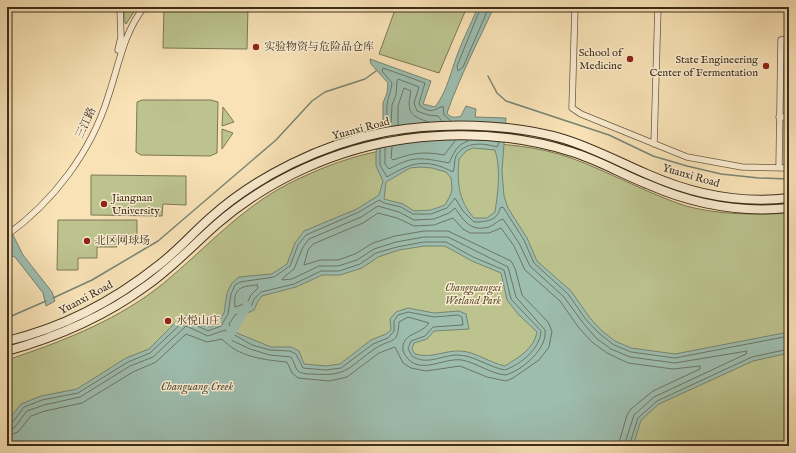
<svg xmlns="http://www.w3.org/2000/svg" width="796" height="453" viewBox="0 0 796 453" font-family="'IM FELL English','Noto Serif SC',serif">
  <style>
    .green { fill: #bcc38f; stroke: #7c7854 }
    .water { fill: #9dbdaf; stroke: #778473; fill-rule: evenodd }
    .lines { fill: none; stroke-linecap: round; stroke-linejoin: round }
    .shore { stroke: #6d7664; stroke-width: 1 }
    .stream { stroke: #778473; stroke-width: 1.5 }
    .river { stroke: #9dbdaf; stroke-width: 9 }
    .minor-casing { stroke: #6c5b41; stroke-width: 7 }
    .secondary-casing { stroke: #3d2e1a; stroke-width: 10 }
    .minor { stroke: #faecd0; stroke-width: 5.5 }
    .secondary { stroke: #faecd0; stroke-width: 8 }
    .poi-dot { fill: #8f2418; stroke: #faecd0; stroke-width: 1.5 }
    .labels { text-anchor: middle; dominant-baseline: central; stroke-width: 3; stroke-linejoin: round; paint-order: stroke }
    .poi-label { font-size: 11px; fill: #3d2e1a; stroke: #faecd0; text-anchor: start }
    .street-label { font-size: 11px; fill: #3d2e1a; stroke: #faecd0 }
    .park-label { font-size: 11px; font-style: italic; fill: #5d5337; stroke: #faecd0 }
    .water-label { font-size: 12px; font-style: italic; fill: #55523f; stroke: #faecd0 }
  </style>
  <rect width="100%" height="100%" fill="#f8e2b6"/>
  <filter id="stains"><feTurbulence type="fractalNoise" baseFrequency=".005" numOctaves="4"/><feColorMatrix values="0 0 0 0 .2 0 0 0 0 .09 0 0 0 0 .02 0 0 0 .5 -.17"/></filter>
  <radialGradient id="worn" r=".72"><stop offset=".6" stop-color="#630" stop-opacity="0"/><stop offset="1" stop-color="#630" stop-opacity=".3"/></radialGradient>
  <path class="green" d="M124,7h13l-11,17 -2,-3z
    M164,7h84l-1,42 -84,-1z
    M396,7h71l-28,66 -60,-19z
    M142,100h69l7,2 -1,51 -7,3 -69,-1 -5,-3 1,-50z
    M223,107l11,15 -12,4z
    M222,129l11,4 -11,16z
    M469,142c34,2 69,4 102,16 39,14 75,35 115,48 33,9 69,9 103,7v233h-782v-86c51,-17 104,-37 148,-70 45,-35 83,-81 135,-107 26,-13 56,-25 85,-31 30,-7 63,-7 94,-10z
    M91,175l95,1v29l-23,-1 -1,12 -71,-1z
    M58,220h79v15h-20v12h-20v11h-19v12h-21z"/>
  <path class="water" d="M478,7h16c-16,35 -34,69 -47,106 3,5 9,5 14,3l5,-10 10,3 -1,8 31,1 -4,53 2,25 4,12 19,30 10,23 34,30 19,27 12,13 13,10 16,7 44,6 114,-22v21l-36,8 -94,43 -18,16 -8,26h-226l-40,-2 -67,2h-293v-24l14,-18 20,-8 36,-7 49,-31 23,-9 29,-29 8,-5 23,12 8,-3 7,-11 3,-20 5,-10 7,-6 33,-3 15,-10 8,-21 9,-12 53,-22 22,-14 4,-14 -7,-15v-12l2,-27 5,-5v-19l4,-10 1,-10 -17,-19 -1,-5 61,22 -8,23 12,3c10,-13 14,-28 19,-43 6,-19 16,-38 24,-57zM473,148l22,2c6,19 3,42 0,62l-8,6h-13c-16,-18 -17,-36 -15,-59l7,-8zM420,167l12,1 14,4 5,6 1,10 -1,6 -6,11 -14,5 -17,1 -11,-7 -19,-5 2,-17 24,-14zM424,246h21l27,15 29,12 6,27 11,14 19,18c-3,17 -18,25 -32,34 -15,-3 -29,-14 -44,-15 -17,-1 -28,8 -46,3l-3,-5 2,-6 13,-4 7,-8 35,-2 -3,-15 -7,-3 -25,2 -26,-5 -12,4 -6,7 1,11 -5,4 -15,6 -31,24 -14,2 -22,-2 -5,-13 -8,-4h-20l-34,-14 -4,-9 4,-6 17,-8 4,-9 4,-5 34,-9 26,-12h18l22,-7 16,-11 21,-7z
    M7,223l16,32 29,37 3,9 -9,5 -3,-13 -28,-36 -8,-3z"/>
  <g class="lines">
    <path class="shore" d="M481,7l-24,59 1,5 5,-4 26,-60
      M398,125v-19l6,-18 7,3c-4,19 -3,25 18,31
      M391,126l1,-21 4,-10 1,-14 1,-2 21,8 -5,16 3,8 11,4 10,1 4,5
      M384,127c5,-6 2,-14 3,-22 1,-7 4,-14 5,-22l-10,-12 1,-3 42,15 -6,20 1,3c11,8 14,4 23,0l1,9 7,6
      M392,147l-1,11 2,2c19,-7 30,-9 51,-5l11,-14
      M385,148v16l4,5c25,-14 33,-11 60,-6 5,-10 7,-18 19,-22
      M380,149v16l7,12c25,-15 39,-19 66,-5 2,-5 1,-11 3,-16 9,-15 27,-13 41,-9l2,-5
      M424,242h22l27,15 31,13 7,29 30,32c-1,18 -20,33 -36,39 -17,-3 -31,-15 -48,-15 -15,0 -30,11 -45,1l-4,-7 3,-8 14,-5 8,-9 30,-2 -1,-8 -4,-2 -24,2 -26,-5 -10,3 -4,6v10l-6,7 -15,6 -32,24 -15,2 -23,-2 -7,-14 -6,-3 -20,-1 -18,-5 -19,-11 -4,-10 6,-9 16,-8 3,-8 7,-7 33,-8 27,-13h18l21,-7 16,-11 21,-6z
      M257,285l1,3 -7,7 -4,8 -12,4c-2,-18 5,-21 22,-22z
      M7,425l5,-2 12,-16 18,-7 36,-7 50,-31 22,-9 35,-33 23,11 13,-5 7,-12 3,-20 4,-9 5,-3 34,-5 16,-11 8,-21 8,-10 53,-23 20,-12 5,3 17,4 12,7h18l16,-6 8,-10 8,13 11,11c11,0 24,-1 26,-14l3,-1 21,33 10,23 34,31 19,27 13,13 14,11 17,7 44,6 114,-22
      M7,430l7,-2 13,-17 17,-6 36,-8 50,-31 23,-9 33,-31 22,10 17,-6 6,10 19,9 20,6 21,2c3,4 4,11 7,14 4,3 10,3 15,3 36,3 36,-8 63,-26 15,-10 22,-2 23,-26l9,-5 21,6c-9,13 -28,9 -26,28 13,28 39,6 59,9 15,3 27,13 43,15 17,-4 43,-27 40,-45l-29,-33 -8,-30 -60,-30h-24l-28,5 -22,7 -17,11 -19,6h-19l-27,13 -10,1 1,-2 11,-9 9,-22 6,-8 52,-22 17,-11 21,6 15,8 20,-1 15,-6 6,-5c9,13 16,24 34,19 6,-2 9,-7 14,-8l16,24 11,23 34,31 20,27 12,14 15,11 19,8 45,6 72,-12 -1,3 -92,43 -20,18 -10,31
      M7,436l11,-4 13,-16 14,-5 37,-8 51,-31 23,-10 30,-28 21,8 15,-3c16,18 43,21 65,23l5,11 6,5 31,3 18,-4 32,-24 16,-6 8,16 8,5 15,3 34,-5 27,11 19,4 7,-3 26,-18 10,-13 3,-16 -4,-9 -26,-27 -7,-27 -4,-7 -63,-30h-24l-29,5 -22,7 -18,11 -17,6h-18l-16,5 4,-15 5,-6 50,-21 15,-10 19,5 17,8 20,-1 19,-7 10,11 7,4h19l12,-5 13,18 11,24 35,31 19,27 13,14 15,11 21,10 45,6 27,-3v3l-47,22 -22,18 -4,6 -9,31
      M629,446l9,-28 19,-17 95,-44 37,-8"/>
    <path class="stream" d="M488,76l9,17 9,8 103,34 44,21 34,10 34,8 38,4 30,1
      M53,298l39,-18 66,-39 118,-101 36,-39 13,-9 40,-13 11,-8
      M7,318l39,-17"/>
    <path class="river" d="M228,338l19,-32"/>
    <g class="minor-casing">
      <path id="minor" d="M575,7l-3,101 9,6 106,43 55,10 47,1
        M118,50l3,-13 -1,-30
        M779,117h10
        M654,144l4,-137
        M779,167l2,-127 8,-1
        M7,235c46,-33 84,-83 101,-138 11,-32 15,-63 36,-90"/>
    </g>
    <g class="secondary-casing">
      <path id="secondary" d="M7,341c55,-13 108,-41 152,-76 18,-14 34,-32 51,-47 47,-42 112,-74 175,-86 55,-10 125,-9 179,7 29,9 55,23 83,35 45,20 92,30 142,24
        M7,351c50,-14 97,-34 139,-65 26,-18 47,-41 71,-62 52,-45 121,-76 189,-85 55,-7 113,-4 166,13 26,8 50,22 75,32 45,20 93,29 142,24"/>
    </g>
    <use href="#minor" class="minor"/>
    <use href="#secondary" class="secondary"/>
  </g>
  <g class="poi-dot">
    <circle cx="256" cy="47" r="4"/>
    <circle cx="630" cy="59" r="4"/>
    <circle cx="766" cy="66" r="4"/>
    <circle cx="104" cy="204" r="4"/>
    <circle cx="87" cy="241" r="4"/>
    <circle cx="168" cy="321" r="4"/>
  </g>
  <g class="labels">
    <g class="poi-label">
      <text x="264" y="47">实验物资与危险品仓库</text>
      <text x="622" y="53" text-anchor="end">School of<tspan x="622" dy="13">Medicine</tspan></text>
      <text x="758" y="60" text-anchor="end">State Engineering<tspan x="758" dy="13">Center of Fermentation</tspan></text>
      <text x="112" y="198">Jiangnan<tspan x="112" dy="13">University</tspan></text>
      <text x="95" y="241">北区网球场</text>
      <text x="176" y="321">水悦山庄</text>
    </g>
    <g class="street-label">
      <text transform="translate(86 123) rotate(-65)">三江路</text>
      <text transform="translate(361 129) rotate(-15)">Yuanxi Road</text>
      <text transform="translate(691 176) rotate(16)">Yuanxi Road</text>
      <text transform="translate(86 298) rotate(-28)">Yuanxi Road</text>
    </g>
    <g class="park-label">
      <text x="473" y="288">Changguangxi<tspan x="473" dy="13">Wetland Park</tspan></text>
    </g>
    <g class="water-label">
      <text x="197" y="386">Changuang Creek</text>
    </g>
  </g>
  <rect width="796" height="453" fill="none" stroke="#f8e2b6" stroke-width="24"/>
  <rect x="8" y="8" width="780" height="437" fill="none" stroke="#3d2e1a" stroke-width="2"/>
  <rect x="12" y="12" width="772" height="429" fill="none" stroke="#3d2e1a"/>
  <rect width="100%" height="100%" filter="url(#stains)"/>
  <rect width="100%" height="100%" fill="url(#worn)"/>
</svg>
